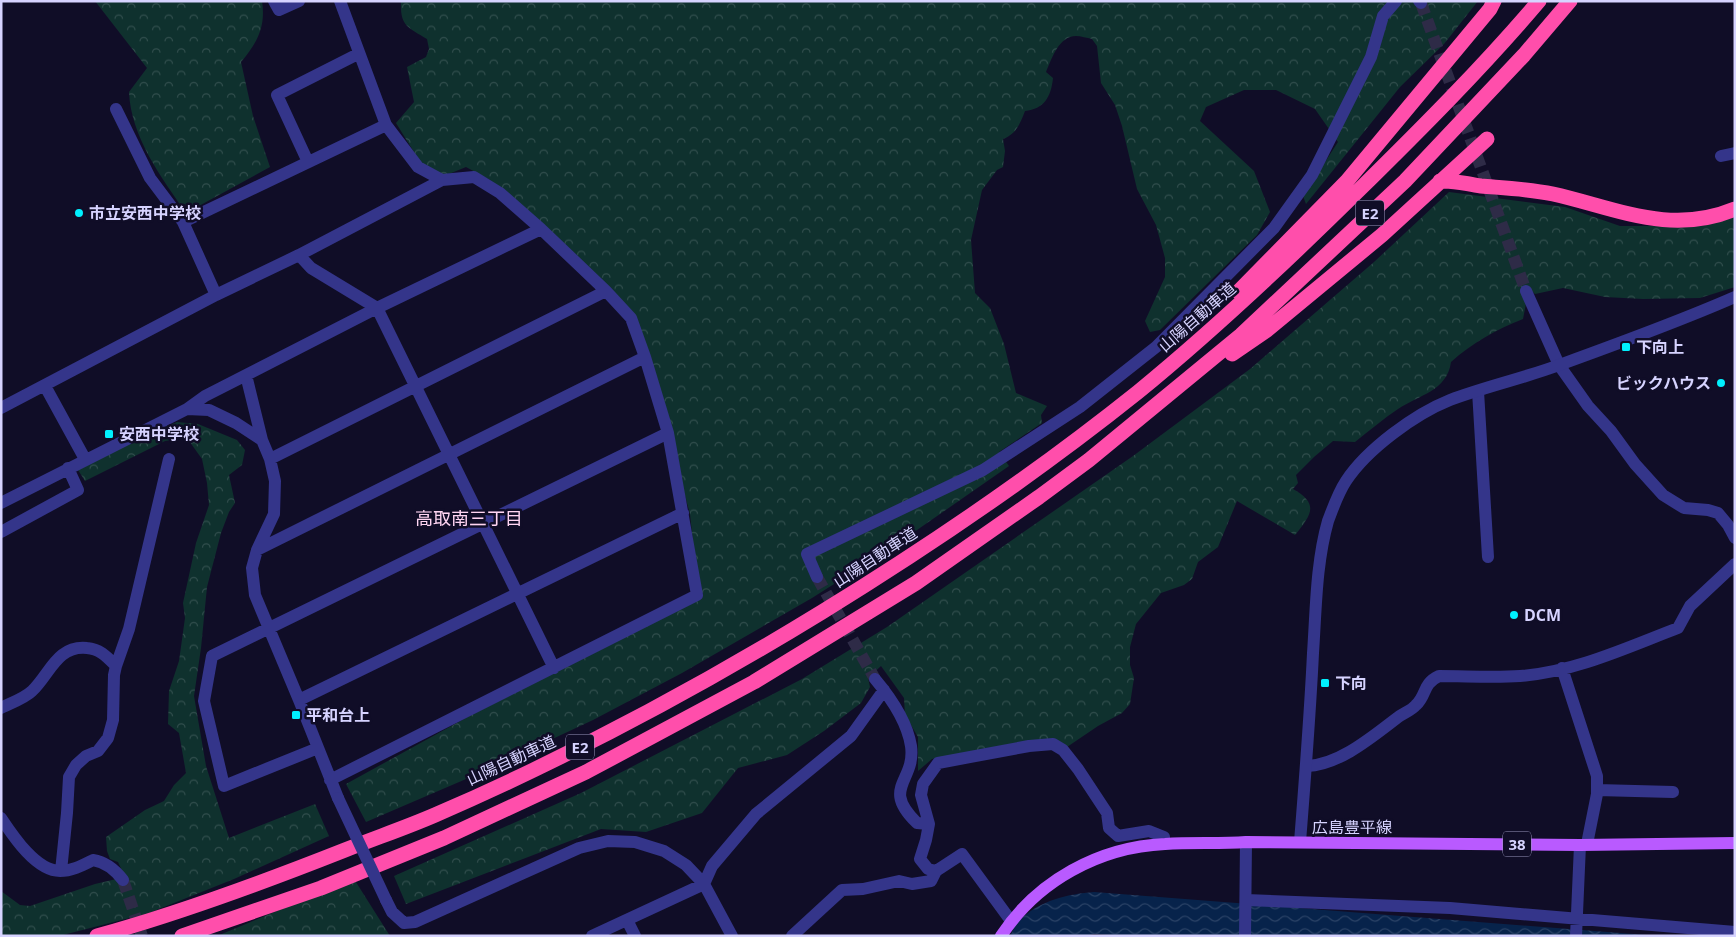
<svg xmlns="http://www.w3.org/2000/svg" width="1736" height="937" viewBox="0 0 1736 937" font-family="'Open Sans','Noto Sans JP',sans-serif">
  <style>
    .forest { fill: url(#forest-crowns) }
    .water { fill: url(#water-waves) }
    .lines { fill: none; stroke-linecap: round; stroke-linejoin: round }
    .minor-tunnel { stroke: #2e2b47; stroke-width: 12; stroke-dasharray: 12 6; stroke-linecap: butt }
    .minor { stroke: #34358a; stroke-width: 12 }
    .tertiary { stroke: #34358a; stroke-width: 12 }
    .primary { stroke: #b95aff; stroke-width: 12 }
    .motorway { stroke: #ff4eab; stroke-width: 15 }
    .minor-bridge { stroke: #34358a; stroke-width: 12 }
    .poi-dot { fill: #00f0fe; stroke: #100d27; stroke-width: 2 }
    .labels { text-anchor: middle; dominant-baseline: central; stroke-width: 5; stroke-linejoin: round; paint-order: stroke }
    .shield { fill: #100d27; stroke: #9b98be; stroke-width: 1 }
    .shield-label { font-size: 15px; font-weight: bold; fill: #d6d3ff }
    .poi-label { font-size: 16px; font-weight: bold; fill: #d6d3ff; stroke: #100d27; text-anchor: start }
    .street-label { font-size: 16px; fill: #d6d3ff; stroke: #100d27 }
    .neighbourhood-label { font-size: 18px; fill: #ffd5f2; stroke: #100d27 }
  </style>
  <defs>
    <pattern id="forest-crowns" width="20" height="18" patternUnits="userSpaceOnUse" patternTransform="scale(1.25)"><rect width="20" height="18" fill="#0f312e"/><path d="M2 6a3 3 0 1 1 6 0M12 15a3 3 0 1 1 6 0" fill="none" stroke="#314e4d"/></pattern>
    <pattern id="water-waves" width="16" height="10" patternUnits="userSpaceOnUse" patternTransform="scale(1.25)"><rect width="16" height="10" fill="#07234b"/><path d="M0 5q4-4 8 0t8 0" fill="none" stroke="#2a4266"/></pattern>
  </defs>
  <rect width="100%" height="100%" fill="#100d27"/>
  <path class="forest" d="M95,1h167c4,26 -5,42 -21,61l12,54 17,51 -84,46c-25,-36 -55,-76 -57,-121l18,-24z
    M401,1h1077l-34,43 -44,43 -94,117 -3,-8 35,-54 -23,-33 -39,-19h-32l-38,17 -6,14 54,50 16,41 -13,23 -97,95 -10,2 -5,-11 20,-44v-19l-9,-33 -19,-36 -15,-63 -7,-21 -14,-22 -4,-37 -5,-7c-5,-1 -11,-3 -16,-3 -17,0 -24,22 -30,36l7,6c-2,19 -9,31 -28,33 -5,13 -9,23 -22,28l2,12 -2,16 -6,3 -15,20 -11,50 4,53 15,15 14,36 12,49 31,13 -6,9 1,8 -43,29 10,14 -115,80 -82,52 -130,75 -89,47 -113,53 -114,49 -20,-38 207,-114 146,-71 -9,-85 -53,-194 -147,-140 -24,-13 -22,9 -22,-11 -26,-42 18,-21 -7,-35 19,-10 3,-8 -2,-10c-20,-12 -27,-13 -26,-38z
    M1449,192l116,15 55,19h82l33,-10v71l-35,11 -57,1 -38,-2 -42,-9 -28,6 -6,-6 -6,31c-26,10 -51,24 -72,43 -4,29 -32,33 -53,47 -15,10 -29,22 -43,33l-22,-1 -19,16 -18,18 2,8 -5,6c27,15 18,26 2,46l-58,-34 -19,46 -20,15 -6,17 -8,6 -23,8 -25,31 -6,23v18l4,13 -4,26 -8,9 -24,13 -31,21 -36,-7 -99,19 -14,12v-34l-13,-22 -1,-17 -23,-32 -13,12 2,9 -9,16 -37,28 -37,24 -49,13 -36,45 -56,19 -45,-3 -195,75 -12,-28 187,-83 221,-114 85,-52 246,-171 117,-87 124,-107z
    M177,422l21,2 39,16 8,10 -3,15 -13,10 6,28 -6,9 -8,21 -14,54 -6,61 -7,48 12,70 23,72 86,-34 14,32 -95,43 -85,34 -90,23h-58v-45l19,14 10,1 65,-22 30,-7 -7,-15 -8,-3 -3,-8 -1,-14 39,-27 19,-9 10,-16 12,-12 -7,-40 -11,-9 1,-33 10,-30 6,-43 -2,-15 13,-60 13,-38 -2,-22 -5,-24 -15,-21 -22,3 -80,40 -7,-11 61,-32z
    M354,879l36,57h-173z"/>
  <path class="water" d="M1094,892l565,44h-527l-38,-2 -9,2h-75c3,-6 6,-13 11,-17 20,-19 47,-25 73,-27z"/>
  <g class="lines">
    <path class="minor-tunnel" d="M1421,3l105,288
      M817,577l58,102
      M123,880l19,56"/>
    <path class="minor" d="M274,1l5,9 20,-9
      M1419,1l2,2
      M116,109l34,69 33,44 33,73
      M1721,156l14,-3
      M308,162l-31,-67 81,-41
      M183,222l203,-97
      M299,255l12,13 66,40 177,360
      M1526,291l33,74 29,41 23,25 24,33 28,31 21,13 24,2 10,3 10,12 7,13
      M246,375l16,65
      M45,386l40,73
      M1478,391l10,166
      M1,408l215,-113 83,-40 143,-75
      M187,409l22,1 27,13 26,17 8,19 5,22 -1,33 -17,36 -5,18 3,27 44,105 39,98
      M270,459l336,-168
      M1,503l186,-94 18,-13 172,-88 164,-79
      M1,532l77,-42 -10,-22
      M257,550l388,-193
      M817,577l-10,-23 176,-84 97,-63 76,-60 118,-119 38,-53 59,-118 12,-41 13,-15
      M116,666l13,-37 40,-170
      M1562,668l35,108v18l-10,50
      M875,679c16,19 32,42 36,67 5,36 -31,41 6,77l12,1
      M299,700l384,-187
      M1,708c10,-5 24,-10 31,-17 18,-17 25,-46 55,-43 13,1 20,9 29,18l-2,9 -1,45 -5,18 -10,13 -12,5 -10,9 -7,12 -2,36 -6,58
      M318,748l-94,38 -20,-85 8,-45 456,-223
      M1307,766c32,-1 65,-29 90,-48 6,-5 14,-7 19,-13 11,-10 6,-21 23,-29 27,0 55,2 81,0 55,-4 108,-29 158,-48l12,-22 45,-42
      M330,780l367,-185 -29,-162 -23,-76 -14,-39 -25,-27 -65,-62 -41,-36 -26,-16 -32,3 -24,-13 -32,-42 -46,-124
      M1597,790l76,2
      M1,818c12,18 35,53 59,53 12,0 23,-6 33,-11 13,2 23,11 30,20
      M386,900l6,12 12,11 11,-1 164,-74 29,-7 27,1 29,9 22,14 18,19 28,52
      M1246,900l204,8 285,24
      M627,920l8,16
      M1011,921l-49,-67 -26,17 -8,-2 -8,-10 6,-19 3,-16 -8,-29 2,-11 15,-21 91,-17 24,-2 10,6 15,19 29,44 2,15 9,8 31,-5 15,6v7
      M592,936l112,-52 8,-18 44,-52 95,-78 33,-46
      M792,936l50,-46 21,-1 36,-8 13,3 19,-3 5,-10
      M1245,936l1,-94
      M1576,936l4,-91"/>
    <path class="tertiary" d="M1300,842c5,-63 10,-126 13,-189 3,-43 3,-90 15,-132 5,-13 10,-28 18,-40 21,-32 69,-67 104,-81 37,-14 75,-22 112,-36 58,-21 116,-42 173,-67"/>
    <path class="primary" d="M1001,936c36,-55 98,-89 164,-92 27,-2 54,0 81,-2l334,3 155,-2"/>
    <path class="motorway" d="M1440,181c15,-1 26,3 41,5 24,2 48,3 72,8 63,14 117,42 182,15
      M1238,292l109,-111 143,-172 4,-8
      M1232,354l35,-24 115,-95 105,-96
      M97,936c84,-23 167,-54 248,-86 30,-12 60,-22 90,-35 134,-58 263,-127 387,-203 109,-67 216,-140 316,-220 77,-63 149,-131 220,-201 62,-61 124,-123 181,-190
      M182,936l139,-48 123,-50 142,-66 168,-90 162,-99 123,-86 50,-37 152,-125 164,-154 119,-126 46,-54"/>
    <path class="minor-bridge" d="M338,798l48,102"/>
  </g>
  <g class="poi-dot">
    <circle cx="79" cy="213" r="5"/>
    <rect x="1621" y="342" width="10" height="10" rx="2.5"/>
    <circle cx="1721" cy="383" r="5"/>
    <rect x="104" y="429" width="10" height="10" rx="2.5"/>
    <circle cx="1514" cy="615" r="5"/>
    <rect x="1320" y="678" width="10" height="10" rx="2.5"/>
    <rect x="291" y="710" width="10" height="10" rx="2.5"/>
  </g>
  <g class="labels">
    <g class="shield">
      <rect x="1356" y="200.5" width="28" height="25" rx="4"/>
      <rect x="566" y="734.5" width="28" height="25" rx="4"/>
      <rect x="1503" y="831.5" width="28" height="25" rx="4"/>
    </g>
    <g class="shield-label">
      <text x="1370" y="213">E2</text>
      <text x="580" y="747">E2</text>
      <text x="1517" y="844">38</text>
    </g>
    <g class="poi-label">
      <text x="89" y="213">市立安西中学校</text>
      <text x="1636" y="347">下向上</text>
      <text x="1711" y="383" text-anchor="end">ビックハウス</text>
      <text x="119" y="434">安西中学校</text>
      <text x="1524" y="615">DCM</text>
      <text x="1335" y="683">下向</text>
      <text x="306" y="715">平和台上</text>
    </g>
    <g class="street-label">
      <text transform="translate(1197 317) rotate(-41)">山陽自動車道</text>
      <text transform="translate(875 557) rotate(-33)">山陽自動車道</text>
      <text transform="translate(511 760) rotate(-25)">山陽自動車道</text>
      <text x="1352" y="827">広島豊平線</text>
    </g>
    <g class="neighbourhood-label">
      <text x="469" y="518">高取南三丁目</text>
    </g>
  </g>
  <rect width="1736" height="937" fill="none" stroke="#d6d3ff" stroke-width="5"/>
</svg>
